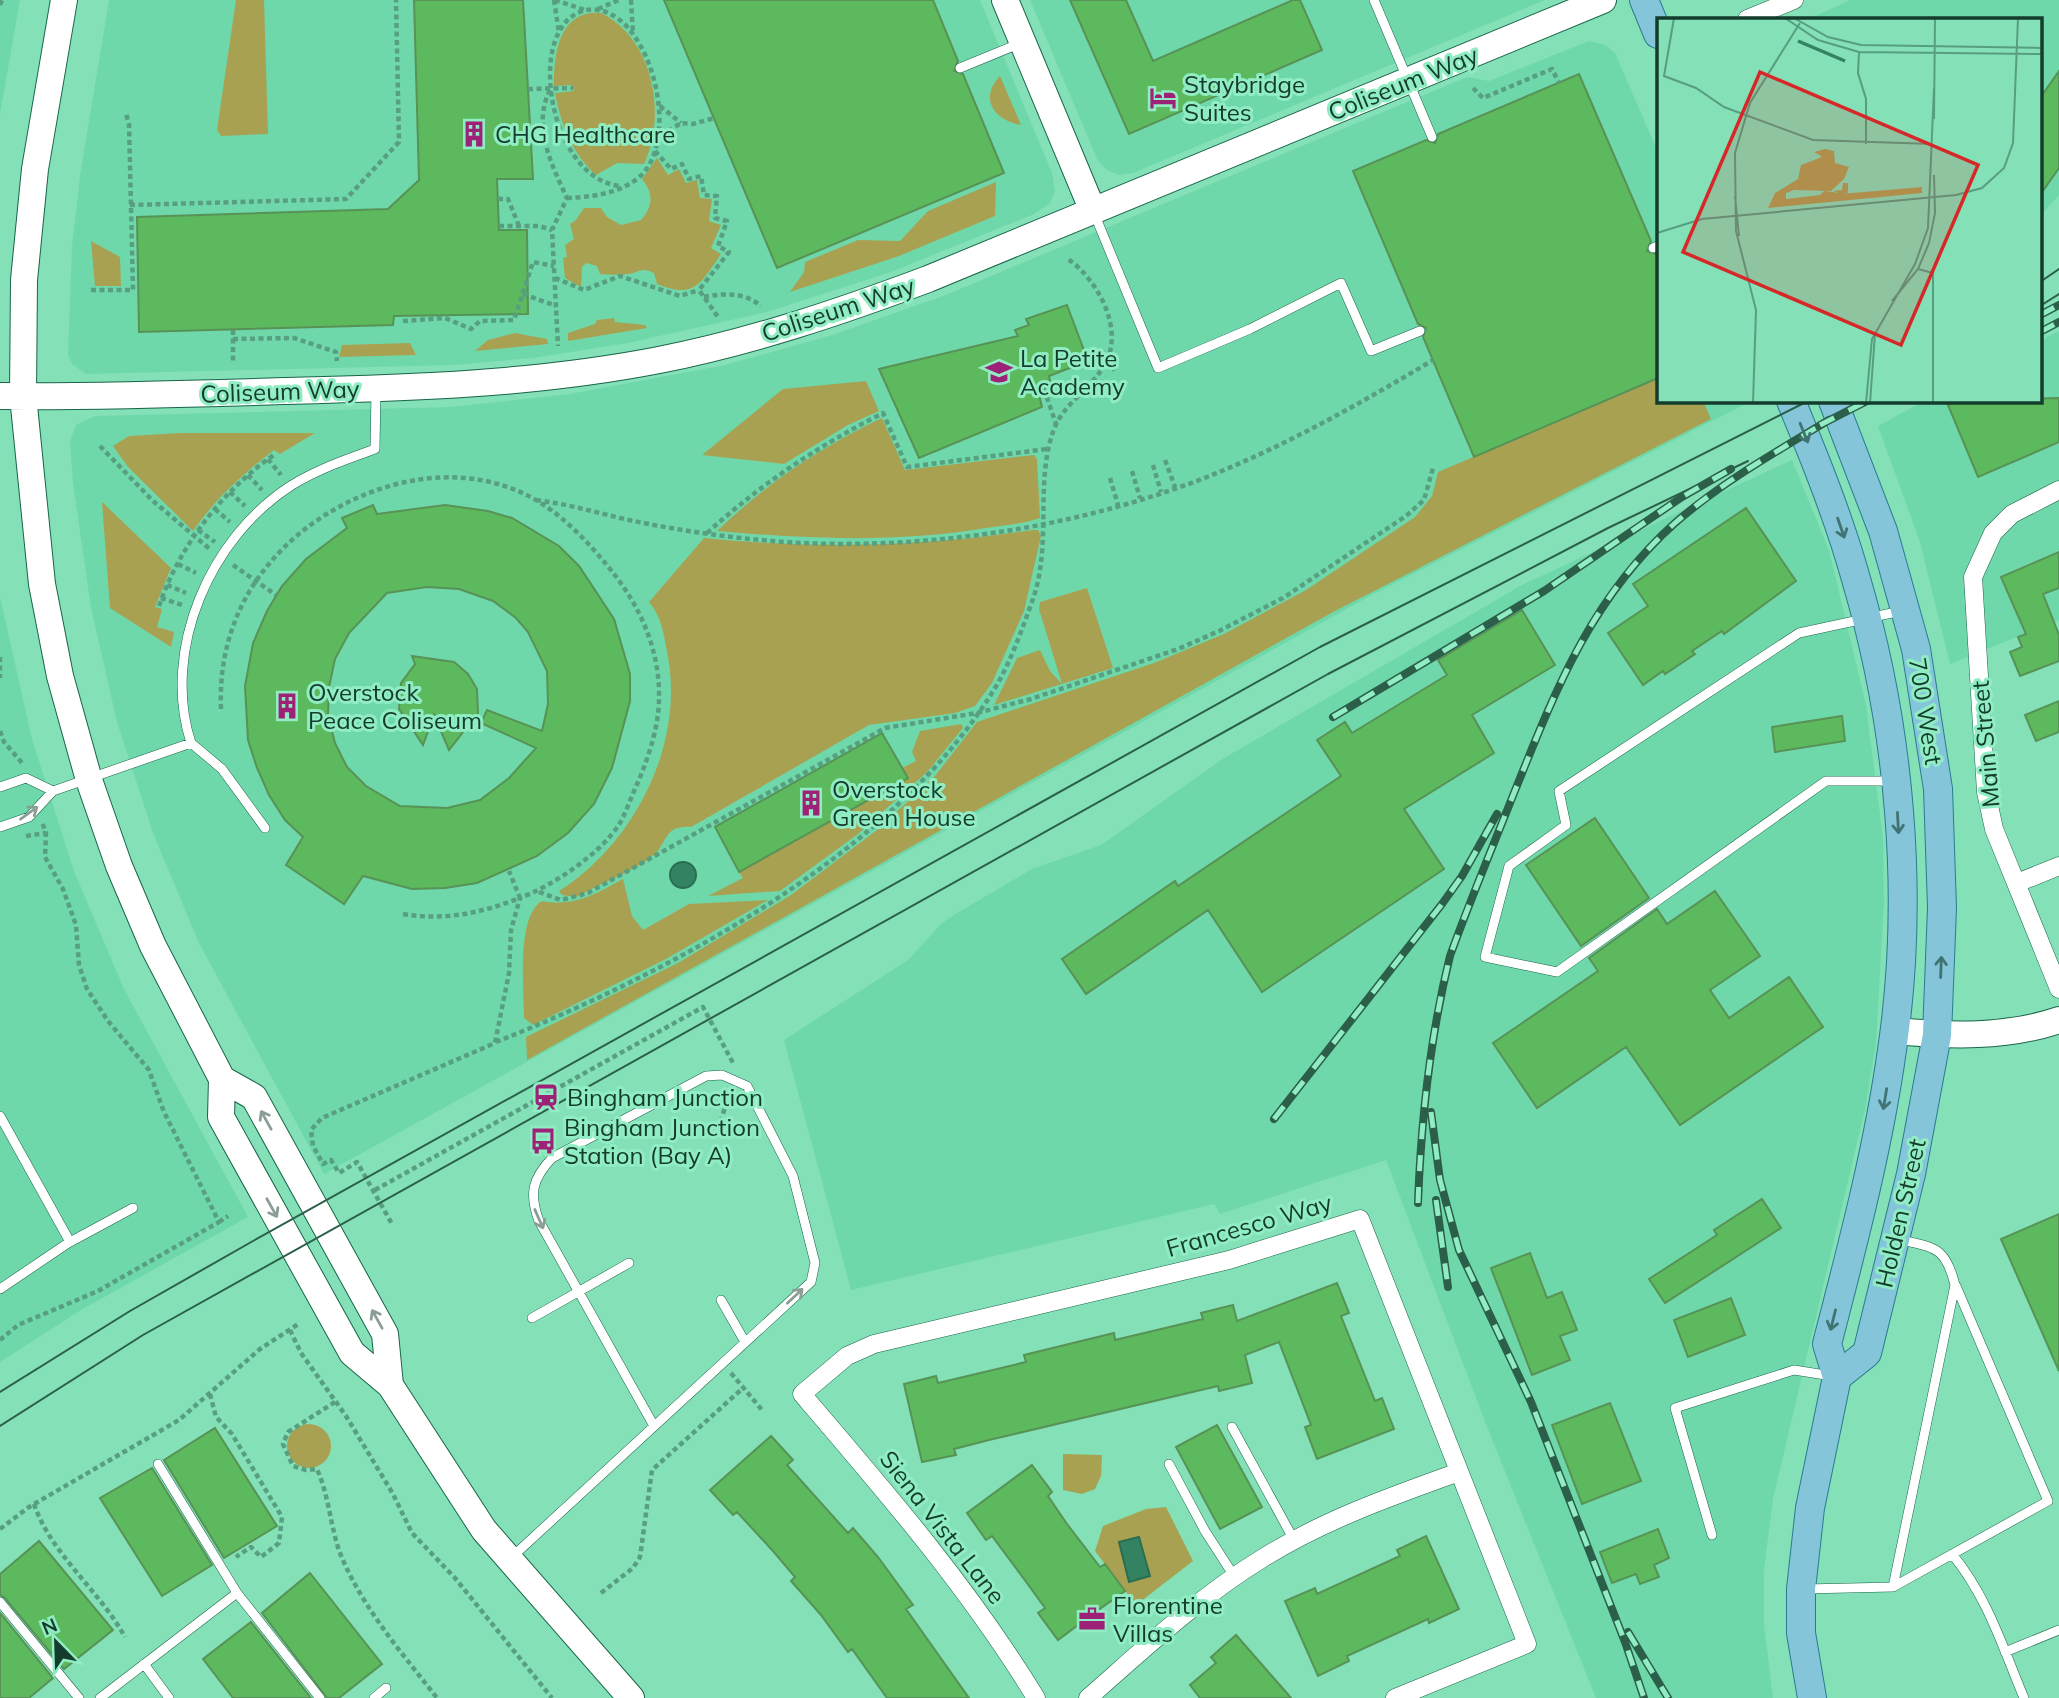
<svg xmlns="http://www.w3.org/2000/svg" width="2059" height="1698" viewBox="0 0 2059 1698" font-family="Mulish,sans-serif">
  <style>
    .built { fill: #6fd8ab }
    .green { fill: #a9a152 }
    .water { fill: #338363; stroke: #2a6e52; stroke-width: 2 }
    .building { fill: #5db95d; stroke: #579256; stroke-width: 2; fill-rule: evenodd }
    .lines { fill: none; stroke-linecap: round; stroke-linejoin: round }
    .lane-casing { stroke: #196549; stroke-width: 10 }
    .street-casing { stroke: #196549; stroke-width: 19 }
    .secondary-casing { stroke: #196549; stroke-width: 28 }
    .primary-casing { stroke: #287c8e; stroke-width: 30 }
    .path { stroke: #579f80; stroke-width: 4.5; stroke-dasharray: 5 3.5; stroke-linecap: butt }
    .lane { stroke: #fff; stroke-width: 9 }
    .street { stroke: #fff; stroke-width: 18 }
    .secondary { stroke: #fff; stroke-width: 26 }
    .primary { stroke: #84c5da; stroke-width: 28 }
    .tram { stroke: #2c5f4a; stroke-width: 2 }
    .rail-casing { stroke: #2c5f4a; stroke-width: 8 }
    .rail { stroke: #90edc3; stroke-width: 5; stroke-dasharray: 16; stroke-linecap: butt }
    .oneway { stroke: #417372 }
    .oneway2 { stroke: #8a9e96 }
    .labels { text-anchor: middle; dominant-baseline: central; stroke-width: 6; stroke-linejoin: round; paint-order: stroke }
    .street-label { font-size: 24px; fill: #143c2c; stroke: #90edc3 }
    .poi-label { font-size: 24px; fill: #143c2c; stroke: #90edc3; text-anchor: start }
    .inset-river { fill: none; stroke: #338363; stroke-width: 3.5 }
    .inset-road { fill: none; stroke: #579e7f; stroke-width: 2 }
    .view { fill: #d62828; fill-opacity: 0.15; stroke: #d62828; stroke-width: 3.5 }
    .inset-edge { fill: none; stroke: #143c2c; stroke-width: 3.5 }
  </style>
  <rect width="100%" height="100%" fill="#83e0b7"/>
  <path class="built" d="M0,0h20l-20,114z
    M109,0h871l72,173 3,18 -5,12 -16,11 -143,58 -124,40 -139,31 -95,15 -79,7 -368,9 -14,-10 -4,-9 4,-109 8,-70z
    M1030,0h515l-412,173 -14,2 -12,-5 -9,-9z
    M1850,0h209v195l-19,21v-197h-231z
    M1589,41l16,4 10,8 43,99v249h93l-381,195 -1046,578 -125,-231 -46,-110 -36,-111 -26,-114 -18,-125 -3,-42 6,-16 19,-9 356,-9 119,-13 155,-29 107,-30 111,-39 524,-219 22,4z
    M2059,331v289l-109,44 -30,-122 -42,-116 46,-25h116v-60z
    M1792,460l37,90 37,155 17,133 1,64 -8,141 -11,66 -92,390 -9,70v55l9,74h-177l-110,-274 -100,-264 -166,54 -6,-10 -363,86 -67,-250 124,-80 33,-36 11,-8 80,-47 69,-24 123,-87 298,-173z
    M0,597l32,142 42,132 50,118 124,228 -167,93 -81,52z"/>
  <path class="green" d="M236,0h28l4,134 -47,2 -4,-6z
    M601,13c53,26 66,102 43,151l-27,-1 -21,12c-24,-22 -35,-50 -41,-82l19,-2 -2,-6 -18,1c0,-33 5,-76 47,-73z
    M1000,76l21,49c-28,-5 -42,-27 -21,-49z
    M657,158l11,17 11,-6 7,14 11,-3 3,18 12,1 -3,22 12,4 -10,23 10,6c-21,31 -27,45 -64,30l-3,-11c-13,-7 -15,0 -26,1 -9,1 -19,1 -28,0l-3,-8 -11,-3 -4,4 -1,20 -16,-9 -2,-20 4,-1 -2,-12 9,-6 -4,-15 6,-4 8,-12h17l6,9 14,8 20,-5c12,-14 13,-26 1,-41z
    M996,182l-1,34 -96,40 -109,36 14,-20 1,-10 53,-22 42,1 28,-30z
    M91,241l29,16 1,29h-26z
    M614,318l1,4 30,3 2,3 -79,13v-8l27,-9 2,-4z
    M515,333l32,6 1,5 -73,7 13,-11z
    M410,343l6,12 -77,2 3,-12z
    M1658,378v23h45l8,18 -376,192 -808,449 -1,-23 152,-74 113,-68 86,-65 58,-54 42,-54 177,-59 70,-29 82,-44 109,-73 17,-21 6,-24z
    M866,381l13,30 -31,14 -64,39 -82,-9 81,-66z
    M882,418l23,52 129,-15 3,4 3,59c-17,6 -36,7 -54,10 -89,15 -179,11 -269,3 49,-47 103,-84 165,-113z
    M181,433h134l-35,21 -6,-4c-31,24 -58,48 -81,81l-65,-64 -15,-21 16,-10z
    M102,502l69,66 -16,39 7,2 -5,18 17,5 -3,15 -61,-39z
    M1032,530h6l3,6 -17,75 -32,72 -17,23 -20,7 -86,12 -178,102c-27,-2 -23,15 -37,28 -16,14 -50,27 -70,38l-8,4 -14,-2 -3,-4c76,-48 127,-149 108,-239 -3,-18 -6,-36 -18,-50l55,-64c111,11 217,9 328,-8z
    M1087,588l26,80 -119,37 23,-47 23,-8 10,21 12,13 -23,-75 1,-7z
    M961,724l2,4 -36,44 -69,62 -78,57 -72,5 35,-18 -4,-6 169,-95 -6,-9 14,-7 -4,-9 8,-21z
    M623,879l9,37 11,14 46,-26 79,-4 -102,59 -133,66 -9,-7c0,-29 -8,-102 18,-117 33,6 53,-7 81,-22z
    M287 1446a22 22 0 1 1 44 0a22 22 0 1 1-44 0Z
    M1063,1454l39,1 -1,21 -6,13 -13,5 -19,-4z
    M1166,1507l27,54 -57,44 -41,-54 8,-25 43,-17z"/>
  <path class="water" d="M670 875a13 13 0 1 1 26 0a13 13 0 1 1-26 0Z
    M1139,1537l11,39 -21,6 -10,-40z"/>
  <path class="building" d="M414,0h109l10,179h-36l2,51h28l1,84 -134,2 -1,9 -254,7 -2,-115 251,-8 31,-29z
    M664,0h269l25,61 -4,10 9,3 41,99 -227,95z
    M1070,0h56l27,61 140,-61h7l22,50 -193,84z
    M2059,71v97l-19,27v-97z
    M1579,74l72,167 -4,10 9,3 2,6v118l-184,79 -51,-120 3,-9 -8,-4 -65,-153 73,-31 9,3 3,-9z
    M1067,305l21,56 -39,15 2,10 -13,5 4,16 -123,51 -40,-89 139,-33 -3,-6 14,-5 -3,-6z
    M2059,398v44l-81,35 -30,-72 11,-4z
    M373,505l4,9 68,-9 43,6 24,7 47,28 20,20 35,53 16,55v27l-18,67 -18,36 -26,29 -31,23 -60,27 -32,5 -33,1 -49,-13 -19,28 -58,-39 17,-28 -18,-17 -16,-25 -12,-27 -9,-28 -3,-54 8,-43 14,-32 15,-25 24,-27 41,-31 -5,-10zM427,587l32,2 34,12 23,17 12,14 19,39 1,33 -6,27 -55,-21 -6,13 55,25 -27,30 -29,22 -33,8 -47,-2 -34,-20 -19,-19 -12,-24 -7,-27 1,-29 6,-28 14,-26 38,-40z
    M1746,508l50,73 -72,53 -2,-3 -30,20 3,3 -30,20 -2,-3 -20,14 -35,-52 40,-27 -15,-22z
    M2059,552v36l-16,6 16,41v26l-39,15 -10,-24 12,-5 -4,-10 8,-3 -25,-57z
    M1522,610l33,55 -83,50 22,38 -90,56 40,60 -182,123 -54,-82 -122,84 -24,-35 113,-78 3,5 163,-110 -24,-36 28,-18 7,11 95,-58 -9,-15z
    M412,656l42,6 14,12 9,15 1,24 -29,37 -15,-35 -11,30 -24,-36 2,-26 14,-19z
    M2059,701v31l-23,9 -11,-26z
    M1842,716l3,25 -70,11 -3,-25z
    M882,733l26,45 -169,94 -24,-45z
    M1595,818l54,80 -68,48 -55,-81z
    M1715,891l45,65 -50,34 19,28 60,-41 34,50 -143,98 -54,-78 -89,61 -44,-65 105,-72 -9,-13 68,-49 10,15z
    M1762,1199l19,29 -116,75 -16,-24 68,-44 -3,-5z
    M2059,1214v157l-58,-132z
    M1530,1253l17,45 15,-6 15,38 -17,6 10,24 -38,15 -41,-107z
    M1337,1283l12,30 -8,3 34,85 7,-3 12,31 -77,30 -12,-32 6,-2 -32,-83 -34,13 7,28 -33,8 -1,-5 -229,54 -35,9 2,6 -34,7 -18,-78 32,-8 2,7 88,-21 -2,-7 90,-22 1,7 88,-21 -2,-6 32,-8 4,16z
    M1731,1298l14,37 -57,22 -14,-37z
    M1610,1403l31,78 -59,23 -30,-79z
    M1217,1425l45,82 -42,22 -44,-82z
    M215,1428l62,98 -53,32 -60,-98z
    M771,1436l22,24 -6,5 61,68 5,-5 25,29 35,48 -7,4 63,89h-82l-35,-49 -4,3 -27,-37 -30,-34 4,-4 -22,-26 -36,-39 -4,3 -23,-25z
    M1032,1465l20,27 -4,4 19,28 33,43 5,-3 20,27 -28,20 4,6 -15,11 -4,-6 -24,18 -20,-27 7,-5 -21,-29 -32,-43 -6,4 -19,-27z
    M152,1468l60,97 -50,31 -62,-98z
    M1658,1529l11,29 -15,7 5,12 -19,7 -4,-10 -24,9 -12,-31z
    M1426,1536l33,73 -30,14 -1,-4 -81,37 2,5 -31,15 -33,-75 30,-13 2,6 83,-38 -3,-6z
    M39,1541l74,89 -49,39 -59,-71 -5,-3v-21z
    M310,1573l72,91 -43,34h-12l-65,-85z
    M0,1613l53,65 -24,20h-29z
    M251,1622l60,76h-78l-30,-39z
    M1236,1635l49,56 6,7h-91l-10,-13 26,-22 -5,-6z"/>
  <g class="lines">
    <g class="lane-casing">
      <path id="lane" d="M1374,0l58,137
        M960,68l61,-25
        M1094,213l64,155 92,-39 91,-46 30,68 49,-20
        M1653,248l5,-2
        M191,743l31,26 43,59
        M1893,781h-67l-269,191 -72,-15 24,-91 57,-41 -7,-34 240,-158 102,-22
        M0,787l26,-9 27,13
        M0,827l29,-10 24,-26 138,-48c-30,-93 19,-206 101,-258 26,-16 55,-26 83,-36l1,-59
        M0,1116l70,126 63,-34
        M0,1289l71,-48
        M721,1300l24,42
        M532,1318l97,-55
        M1232,1427l62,113
        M158,1464l79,129 83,105
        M1169,1464l36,67 29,45
        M1712,1535l-37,-127 119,-38 38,6
        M1952,1554c35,42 51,94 72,144
        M512,1557l299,-275 4,-19 -22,-87 -46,-90 -25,-11 -16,1 -154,82c-20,21 -23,36 -13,63l115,205
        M1893,1587l155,-86 -92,-215
        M1805,1589l88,-2 62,-302c-10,-40 -21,-37 -58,-46
        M0,1602l79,96
        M2005,1652l54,-22
        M144,1664l25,34
        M100,1698l137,-105
        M374,1698l12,-10"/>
    </g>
    <g class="street-casing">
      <path id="street" d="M1747,19l47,-19
        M2059,490l-47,24 -19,19 -20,44 13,215 8,37 65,160
        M2017,883l42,-17
        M1036,1698c-67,-110 -150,-206 -234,-304l45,-38 27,-12 355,-84 131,-41 167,425 -132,54
        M1088,1698c56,-49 111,-101 175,-140 61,-38 129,-62 196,-86"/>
    </g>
    <g class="secondary-casing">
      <path id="secondary" d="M64,0l-29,169 -11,111 -1,116 19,188 18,92 29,104 30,86 34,80 69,133 -1,38 131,236 38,32 94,145 147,168
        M1005,0l88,211
        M0,396c95,1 190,-2 286,-5 125,-3 250,-7 373,-31 92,-18 181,-48 269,-81l675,-279
        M1895,1031c55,5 111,7 164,-11
        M222,1079l32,18 131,237 5,51"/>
    </g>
    <g class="primary-casing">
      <path id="primary" d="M1644,0l14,34
        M1791,401c24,58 48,117 65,178 44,149 59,317 36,471 -14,100 -40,197 -65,294l10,33 -27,131 -9,81v44l11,65
        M1833,401l50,130 33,118 22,140 4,119 -5,127 -26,139 -44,179 -30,24"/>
    </g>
    <path class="path" d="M554,0l5,33
      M555,0l30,10
      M631,0l2,34
      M0,5l2,-5
      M598,9l21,-9
      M1473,88l10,10 69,-29 7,14
      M528,89l45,-1
      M550,90c-18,35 1,74 17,108l-15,32 6,116
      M660,106l21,17
      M661,136l20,-13 12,1 21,-6
      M655,151l16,18 11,-5 7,15 12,-3 3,19 13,1 -2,22 12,3 -9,25 11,6 -30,38 19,27
      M567,198c24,-1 50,-4 70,-19 49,-38 11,-179 -51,-169 -63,14 -38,169 34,176
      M498,199h10l11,27
      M130,205l216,-6 53,-57 -3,-142
      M499,226h40l13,4
      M555,278l29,12 36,-14 60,20 19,-6
      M91,290h42l-4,-166 -3,-10
      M523,294l33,12
      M704,297c20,-4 40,-5 57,9
      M403,321l42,-3 26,11 9,-8 34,-1 19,-58 21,4
      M233,330v34
      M233,339l61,-1 42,14 1,9
      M1106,363l9,7
      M1044,389l12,35
      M100,446l53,55 58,49
      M268,459l13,16
      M1165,460l10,27
      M1153,465l8,27
      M1132,471l8,27
      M248,475l14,15
      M1110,478l8,27
      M230,492l15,14
      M536,500c32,4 62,13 93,20 57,12 116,20 173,23 138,6 287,-18 415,-70 75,-31 146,-71 216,-113
      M215,509l15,13
      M198,530l17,12
      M707,533c54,-49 111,-87 176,-120l24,54 140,-18
      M178,564l18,9
      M233,565l43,30
      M167,585l19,8
      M161,598l24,8
      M159,606c21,-61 63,-115 116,-152
      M0,657v21
      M221,709c-3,-71 25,-131 79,-176 64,-52 160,-77 236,-33 27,16 50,40 70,64 32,38 54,83 53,134 0,30 -12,64 -24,91 -5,11 -9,23 -15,34 -18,30 -68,63 -100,75l-9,32 -2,43 -14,70 -173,75 -11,12 2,16 10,18 8,-4 8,13 18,-11 35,62
      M0,731l4,11 19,22
      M26,836l20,-3
      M539,892l22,8 27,-7 297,-165 92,-15 54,-14 147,-50 41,-18 64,-33 123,-82 18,-16 9,-32
      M403,914c41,7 78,-1 117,-16l-11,-27
      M496,1042c176,-70 403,-191 502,-359 14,-25 24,-54 34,-81 21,-58 2,-119 22,-173 10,-26 38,-41 51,-65 20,-35 -8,-85 -37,-105
      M718,1130l12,-39
      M375,1190l328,-183 30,56
      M219,1222l9,-6
      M290,1330l11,23 45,63 47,78 19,39 43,45 97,120
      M0,1340l18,-15 80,-34 121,-69 -55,-110 -15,-42 -41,-49 -21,-32 -8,-24 -3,-40 -13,-36 -18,-32 1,-24 -4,-11
      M731,1373l31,37
      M210,1394l6,23 16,17 50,83 -3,26 -18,14 -10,-10 -15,10
      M335,1402l-47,30 -5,12 10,22 13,4 11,-1c13,29 13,60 25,89 23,53 60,95 95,140
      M34,1504c17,50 65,86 91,133
      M0,1529l29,-22 150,-87 81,-71 40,-26
      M601,1593l32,-25 7,-11 12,-87 91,-82"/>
    <use href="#lane" class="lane"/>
    <use href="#street" class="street"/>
    <use href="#secondary" class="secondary"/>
    <use href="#primary" class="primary"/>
    <path class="tram" d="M2040,282l19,-13
      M2040,306l19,-12
      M0,1392l130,-81 123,-70 1067,-594 488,-246
      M0,1426l143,-91 1185,-661 280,-146 140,-67"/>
    <g class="rail-casing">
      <path id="rail" d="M2040,315l19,-10
        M2040,332l19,-10
        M1820,425l47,-24
        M1333,717l211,-126 138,-94 49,-28
        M1431,1112l9,68 19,70 72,152 94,240 19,56
        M1274,1119l168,-215 20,-28 35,-62
        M1436,1200l12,87
        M1418,1203c3,-83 12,-166 32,-247 19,-53 41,-105 62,-158 42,-104 77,-198 163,-275 47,-41 101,-71 154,-103
        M1628,1632l40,66"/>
    </g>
    <use href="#rail" class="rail"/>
  </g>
  <defs><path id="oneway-shaft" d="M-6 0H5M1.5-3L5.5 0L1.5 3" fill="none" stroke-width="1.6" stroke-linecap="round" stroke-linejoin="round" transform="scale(1.75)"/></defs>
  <g class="oneway">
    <use href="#oneway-shaft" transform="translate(1804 433) rotate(68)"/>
    <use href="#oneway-shaft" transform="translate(1841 528) rotate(71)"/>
    <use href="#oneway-shaft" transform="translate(1898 823) rotate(87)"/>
    <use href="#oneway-shaft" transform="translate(1941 967) rotate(-88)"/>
    <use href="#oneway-shaft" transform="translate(1885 1099) rotate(99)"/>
    <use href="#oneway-shaft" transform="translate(1833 1320) rotate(104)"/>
  </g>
  <g class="oneway2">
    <use href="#oneway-shaft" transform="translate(29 813) rotate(-36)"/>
    <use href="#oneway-shaft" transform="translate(266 1120) rotate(-119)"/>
    <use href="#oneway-shaft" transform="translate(272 1208) rotate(61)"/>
    <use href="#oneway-shaft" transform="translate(539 1219) rotate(66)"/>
    <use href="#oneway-shaft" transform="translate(795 1296) rotate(-43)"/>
    <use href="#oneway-shaft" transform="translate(377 1319) rotate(-119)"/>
  </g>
  <defs>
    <g id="hotel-bare" transform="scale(2.1)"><path d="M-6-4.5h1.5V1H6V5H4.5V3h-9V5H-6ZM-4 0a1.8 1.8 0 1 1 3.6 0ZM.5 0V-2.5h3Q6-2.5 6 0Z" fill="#9d2177" stroke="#90edc3" stroke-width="2.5" paint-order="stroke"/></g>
    <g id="building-bare" transform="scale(2.1)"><path d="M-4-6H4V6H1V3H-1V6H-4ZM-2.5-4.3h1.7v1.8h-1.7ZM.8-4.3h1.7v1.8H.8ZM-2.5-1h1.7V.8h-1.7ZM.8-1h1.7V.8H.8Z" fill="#9d2177" stroke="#90edc3" stroke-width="2.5" paint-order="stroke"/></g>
    <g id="school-bare" transform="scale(2.1)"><path d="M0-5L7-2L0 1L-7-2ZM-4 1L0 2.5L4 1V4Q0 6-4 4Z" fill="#9d2177" stroke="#90edc3" stroke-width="2.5" paint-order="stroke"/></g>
    <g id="station-bare" transform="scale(2.1)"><path d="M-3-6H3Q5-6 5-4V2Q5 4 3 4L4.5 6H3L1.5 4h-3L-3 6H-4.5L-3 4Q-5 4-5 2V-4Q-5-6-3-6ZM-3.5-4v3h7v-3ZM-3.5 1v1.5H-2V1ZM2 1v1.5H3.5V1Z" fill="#9d2177" stroke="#90edc3" stroke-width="2.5" paint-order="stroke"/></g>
    <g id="bus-bare" transform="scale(2.1)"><path d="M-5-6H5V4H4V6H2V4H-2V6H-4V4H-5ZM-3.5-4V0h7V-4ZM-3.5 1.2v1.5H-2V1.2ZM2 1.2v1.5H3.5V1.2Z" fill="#9d2177" stroke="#90edc3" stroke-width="2.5" paint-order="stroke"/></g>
    <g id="office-bare" transform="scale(2.1)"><path d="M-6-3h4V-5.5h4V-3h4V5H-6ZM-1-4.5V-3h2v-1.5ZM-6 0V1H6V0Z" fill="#9d2177" stroke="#90edc3" stroke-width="2.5" paint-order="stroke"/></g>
  </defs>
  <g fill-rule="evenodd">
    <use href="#hotel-bare" x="1163" y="98"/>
    <use href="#building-bare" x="474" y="134"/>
    <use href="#school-bare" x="999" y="372"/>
    <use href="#building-bare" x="287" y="706"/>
    <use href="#building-bare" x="811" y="803"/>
    <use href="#station-bare" x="546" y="1097"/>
    <use href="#bus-bare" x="543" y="1141"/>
    <use href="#office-bare" x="1092" y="1619"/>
  </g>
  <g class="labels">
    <g class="street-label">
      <text transform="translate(1403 83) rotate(-22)">Coliseum Way</text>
      <text transform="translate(838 309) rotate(-18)">Coliseum Way</text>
      <text transform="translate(280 391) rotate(-2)">Coliseum Way</text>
      <text transform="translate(1926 711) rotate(81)">700 West</text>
      <text transform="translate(1985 744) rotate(-95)">Main Street</text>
      <text transform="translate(1900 1213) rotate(-77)">Holden Street</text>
      <text transform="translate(1249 1225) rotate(-16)">Francesco Way</text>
      <text transform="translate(943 1527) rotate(52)">Siena Vista Lane</text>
    </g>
    <g class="poi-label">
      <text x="1184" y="84">Staybridge<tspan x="1184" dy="28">Suites</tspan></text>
      <text x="495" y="134">CHG Healthcare</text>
      <text x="1020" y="358">La Petite<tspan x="1020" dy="28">Academy</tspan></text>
      <text x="308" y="692">Overstock<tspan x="308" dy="28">Peace Coliseum</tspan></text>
      <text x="832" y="789">Overstock<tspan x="832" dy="28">Green House</tspan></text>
      <text x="567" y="1097">Bingham Junction</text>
      <text x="564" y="1127">Bingham Junction<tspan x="564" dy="28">Station (Bay A)</tspan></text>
      <text x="1113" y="1605">Florentine<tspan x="1113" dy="28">Villas</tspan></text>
    </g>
  </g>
  <g transform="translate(1657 18)">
    <rect width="385" height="385" fill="#83e0b7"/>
    <path d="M168,131l9,2 1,12 14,4 -5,12 -13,12 -37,-1 -8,3v6l34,-4 4,-4 16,2 -7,-2 9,-1 1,-7h5v10l-7,1 81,-7v6l-154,15 7,-15 23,-14 3,-14 21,-8 -8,-5z" fill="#a9a152"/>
    <path class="inset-river" d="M141,23l47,20"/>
    <path class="inset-road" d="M17,0l-10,58 32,12 28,19 89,33 119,4M128,0l33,22 41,12 183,2M137,0l34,19 33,8 181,3M202,35l-1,20 8,26v45M277,101l1,-101M78,178l4,40M0,215l45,-14 254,-24 26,-7 22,-20 9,-25 5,-125M261,251l15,4v130M235,283l26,-32 11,-26 6,-30 -1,-38M96,385l3,-93 -20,-79 -1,-78 15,-50 50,-80M209,385l6,-64 43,-75 13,-36 6,-140M213,385l5,-69"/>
    <path class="view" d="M103,54l218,93 -77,180 -218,-93z"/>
    <rect width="385" height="385" class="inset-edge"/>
  </g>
  <g transform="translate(56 1642) rotate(337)" stroke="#90edc3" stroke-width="5" paint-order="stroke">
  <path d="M0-5L12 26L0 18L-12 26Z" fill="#143c2c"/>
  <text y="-10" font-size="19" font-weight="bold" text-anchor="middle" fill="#143c2c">N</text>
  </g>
</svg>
